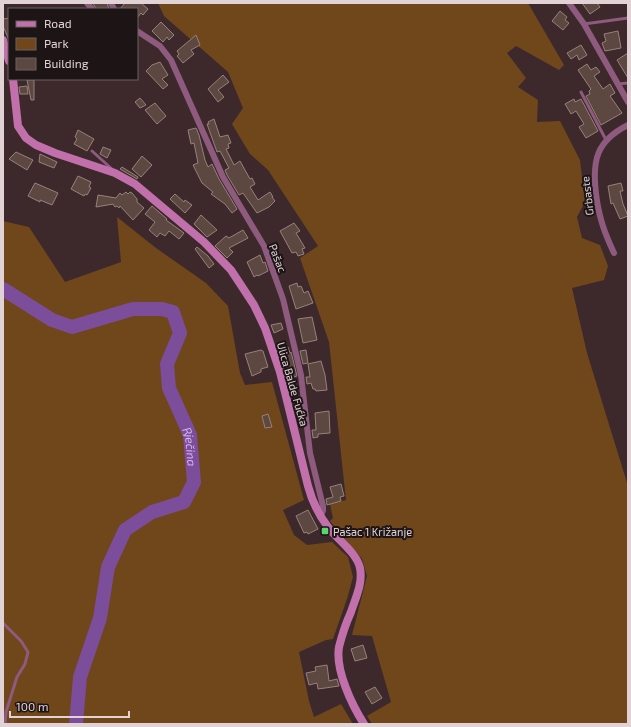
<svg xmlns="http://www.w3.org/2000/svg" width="631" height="727" viewBox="0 0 631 727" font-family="'Exo 2',sans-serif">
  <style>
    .green { fill: #70461b }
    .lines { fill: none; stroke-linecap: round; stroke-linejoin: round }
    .river { stroke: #7c4d9a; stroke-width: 14 }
    .building { fill: #5c4741; stroke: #98817b }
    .lane { stroke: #8e5a7e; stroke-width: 3 }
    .street { stroke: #8e5a7e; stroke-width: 6 }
    .secondary { stroke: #c270ab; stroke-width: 8 }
    .poi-dot { fill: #5bd56e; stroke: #1d1416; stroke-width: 1.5 }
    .labels { text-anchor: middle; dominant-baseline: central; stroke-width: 4; stroke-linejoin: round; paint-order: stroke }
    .street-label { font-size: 11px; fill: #e0d2d5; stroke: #1d1416 }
    .poi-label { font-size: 11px; fill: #e0d2d5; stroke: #1d1416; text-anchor: start }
    .water-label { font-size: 12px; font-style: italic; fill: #d8b4f2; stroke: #1d1416 }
  </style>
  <rect width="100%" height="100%" fill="#3d292c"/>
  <path class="green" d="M158,3h370l36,62 -5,5 -43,-24 -9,7 19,25 -8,9 20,13 -1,22 23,-1 20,39 5,42 -8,15 5,21 18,7 8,21 -4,14 -32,8 15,65 41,133v238h-256l-5,-8 24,-14 -19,-66 -20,-1 15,-59 -5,-17 -32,-38 3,-3 -3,-14 16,-4 -17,-158 -29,-84 18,-12 -50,-76 -18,-16 -18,-30 11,-16 -15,-36 -64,-56z
    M117,217l39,31 50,35 22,23 12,67 5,12 27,-3 32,118 -21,10 11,25 13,10 25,-3 16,15 5,20 -6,22 -14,40 -7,1 -27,12 10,49 5,16 27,-13 12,20h-350v-503l26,6 36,55 56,-20z"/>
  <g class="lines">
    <path class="river" id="s1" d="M3,289l49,31 20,7 61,-18h29l11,3 7,21 -13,31 2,24 21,47 4,47 -10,20 -32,10 -27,18 -17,37 -8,51 -20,59 -4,47"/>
  </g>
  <path class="building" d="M93,3h14l2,6h-13z
    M125,3h16l7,6 -5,6 -2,-2 -4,5v-9h-17z
    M582,3h15l3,4 -10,7z
    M560,11l7,6 -2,3 4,3 -6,7 -11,-9z
    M9,18v22l-6,-14v-7z
    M161,22l13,13 -5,5 -2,-3 -4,5 -11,-11z
    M618,31l3,17 -16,3 -3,-8 4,-2 -2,-7z
    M196,35l4,10 -9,5 3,4 -11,9 -6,-7 2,-2 -2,-3z
    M581,45l6,10 -8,5 -2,-5 -6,4 -4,-6z
    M628,53v25l-11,-18z
    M160,62l8,13 -6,4 6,6 -5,4 -17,-18 6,-6z
    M587,64l4,6 5,-3 4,5 -6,4 9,13 7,-5 5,9 -5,3 12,17 -21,12 -15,-29 4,-2 -1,-3 2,-2 -13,-19z
    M223,75l6,7 -11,8 6,7 -6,5 -10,-13z
    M27,80h7v20h-3z
    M27,86l1,8h-8l-1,-7z
    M140,98l6,7 -6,3 -5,-6z
    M574,99l1,3 6,-3 17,32 -12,7 -7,-11 5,-3 -8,-13 -5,3 -6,-10z
    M155,103l11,13 -9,8 -12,-14z
    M214,119l6,18 8,-2 3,8 -3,1 1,4 -3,1 8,16 6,-4 10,18 2,-1 3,6 -5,3 8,13 12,-8 3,5h-1l3,4 -6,6 -12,6 -14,-20 -4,2 -12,-20 -2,-5 4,-2 -9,-17 -3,1 -10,-28h2l-1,-2z
    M196,128l3,7 6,25 3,7 4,-3 7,15 18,30 -5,4 -7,-9 -14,-10 2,-2 -11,-9 -9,-18 5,-2 -4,-20 -3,1 -3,-14z
    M78,130l16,9 -7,12 -13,-7 3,-5 -2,-2z
    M103,147l8,3 -4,8 -7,-4z
    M16,152l17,8 -6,10 -18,-11z
    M40,154l17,8 -3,6 -15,-6z
    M142,156l10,9 -11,12 -9,-8z
    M122,167l16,10 -1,2 -17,-10z
    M78,176l13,6 -2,5 2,1 -4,7 -2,-1 -1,2 -13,-7z
    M35,183l23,10 -6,12 -12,-5v2l-12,-6z
    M621,183l2,8h-3l3,13 5,12 -8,3 -7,-16 -2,1 -3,-18z
    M126,192l2,2 2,-2 2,1 5,6v3l7,6 -11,12 -13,-14 -1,2 -2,-2 -2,1 -2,-3 -17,3 2,-12 18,3 4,-5 2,2z
    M175,194l9,8 1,-2 7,5 -7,8 -15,-14z
    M152,206l15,13 -1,1 18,13 -4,5 -1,1 -10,-8 -4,5 -5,-3 -3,4 -8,-7 6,-8 -10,-8z
    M201,215l16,15 -10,7 -13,-13z
    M294,223l6,8 -4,2 9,15 -3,1 2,5 -6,2 -2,-4 -4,1 -12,-22z
    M243,230l5,8 -19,10 4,4 -6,6 -12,-12 11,-10 3,2z
    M197,247l11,9 6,8 -5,4 -14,-19z
    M260,255l3,8 2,-1 3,9 -10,5 -1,-1 -3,2 -7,-15z
    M297,283l1,4 3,-1 3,7 4,-2 5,12 -17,6 -7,-23z
    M312,317l5,23 -14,3 -5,-24z
    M281,323l2,6 -9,4 -3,-8z
    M288,347l2,6 1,-1 6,24 -10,3 -9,-29z
    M261,350l2,1 5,16 -7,2v3l-9,4 -7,-22z
    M306,350l2,13 -5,1 -3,-13z
    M321,361l4,14 2,15 -11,1 -1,-2h-2l-2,-6 -4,1 -1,-7h4l-2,-13z
    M329,411l1,22 -12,1v3l-5,1 -1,-8h4l-1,-17z
    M268,414l4,13 -7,1 -3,-12z
    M341,484l3,12 -4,1 1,4 -14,4 -1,-6 7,-2 -3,-10z
    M308,510l10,19 -10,5 -1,-2 -3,1 -8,-17z
    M363,645l4,13 -12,3 -4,-12z
    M327,665l2,16 8,-2 2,7 -21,3 -1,-6 -8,2 -3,-12 10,-2 -1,-4z
    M375,687l7,11 -10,6 -7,-12z"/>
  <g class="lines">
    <path class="lane" d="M584,24l44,-6
      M618,84l10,-1
      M581,92l25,48
      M92,151l21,19
      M3,623l18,18 7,11 -3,12 -8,13 -11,35 -1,12"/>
    <path class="street" d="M87,3l5,6
      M111,3l3,6
      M569,3l15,21 44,78
      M137,31l23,15 11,14 52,117 41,69 19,53 18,76 9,78 13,53v5l-3,5
      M614,253c-10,-21 -15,-36 -18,-59 -4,-33 0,-53 32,-69"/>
    <path class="secondary" d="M3,40l6,21
      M13,79l5,47 8,12 10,7 19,8 60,20 20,11 69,58 27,28 23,35 11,23 15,44 28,114c4,15 10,28 20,41 9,12 29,26 32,41 3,15 -4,29 -9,44 -5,11 -9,23 -12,35 -4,23 13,58 25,77"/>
  </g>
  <rect class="poi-dot" x="321" y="527" width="8" height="8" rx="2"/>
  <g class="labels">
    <g class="street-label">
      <text transform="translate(587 196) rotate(-97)">Grbaste</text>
      <text transform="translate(278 258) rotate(69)">Pašac</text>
      <text transform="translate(293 384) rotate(74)">Ulica Balde Fućka</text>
    </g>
    <g class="poi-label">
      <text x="333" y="531">Pašac 1 Križanje</text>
    </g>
    <g class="water-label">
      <text stroke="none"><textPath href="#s1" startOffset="326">Rječina</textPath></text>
    </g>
  </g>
  <rect width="631" height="727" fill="none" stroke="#e0d2d5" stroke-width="8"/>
  <rect x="8" y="8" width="130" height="72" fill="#1d1416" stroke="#6b6062"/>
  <rect x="16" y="21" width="20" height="6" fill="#c270ab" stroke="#6b6062"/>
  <text x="44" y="28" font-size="12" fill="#e0d2d5">Road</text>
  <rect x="16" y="38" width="20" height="12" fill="#70461b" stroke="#6b6062"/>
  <text x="44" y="48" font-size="12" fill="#e0d2d5">Park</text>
  <rect x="16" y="58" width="20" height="12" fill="#5c4741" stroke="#6b6062"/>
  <text x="44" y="68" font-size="12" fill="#e0d2d5">Building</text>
  <path d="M10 711v6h119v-6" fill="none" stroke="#e0d2d5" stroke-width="2"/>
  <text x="16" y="711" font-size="12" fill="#e0d2d5" stroke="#1d1416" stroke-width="3" paint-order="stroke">100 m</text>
</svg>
